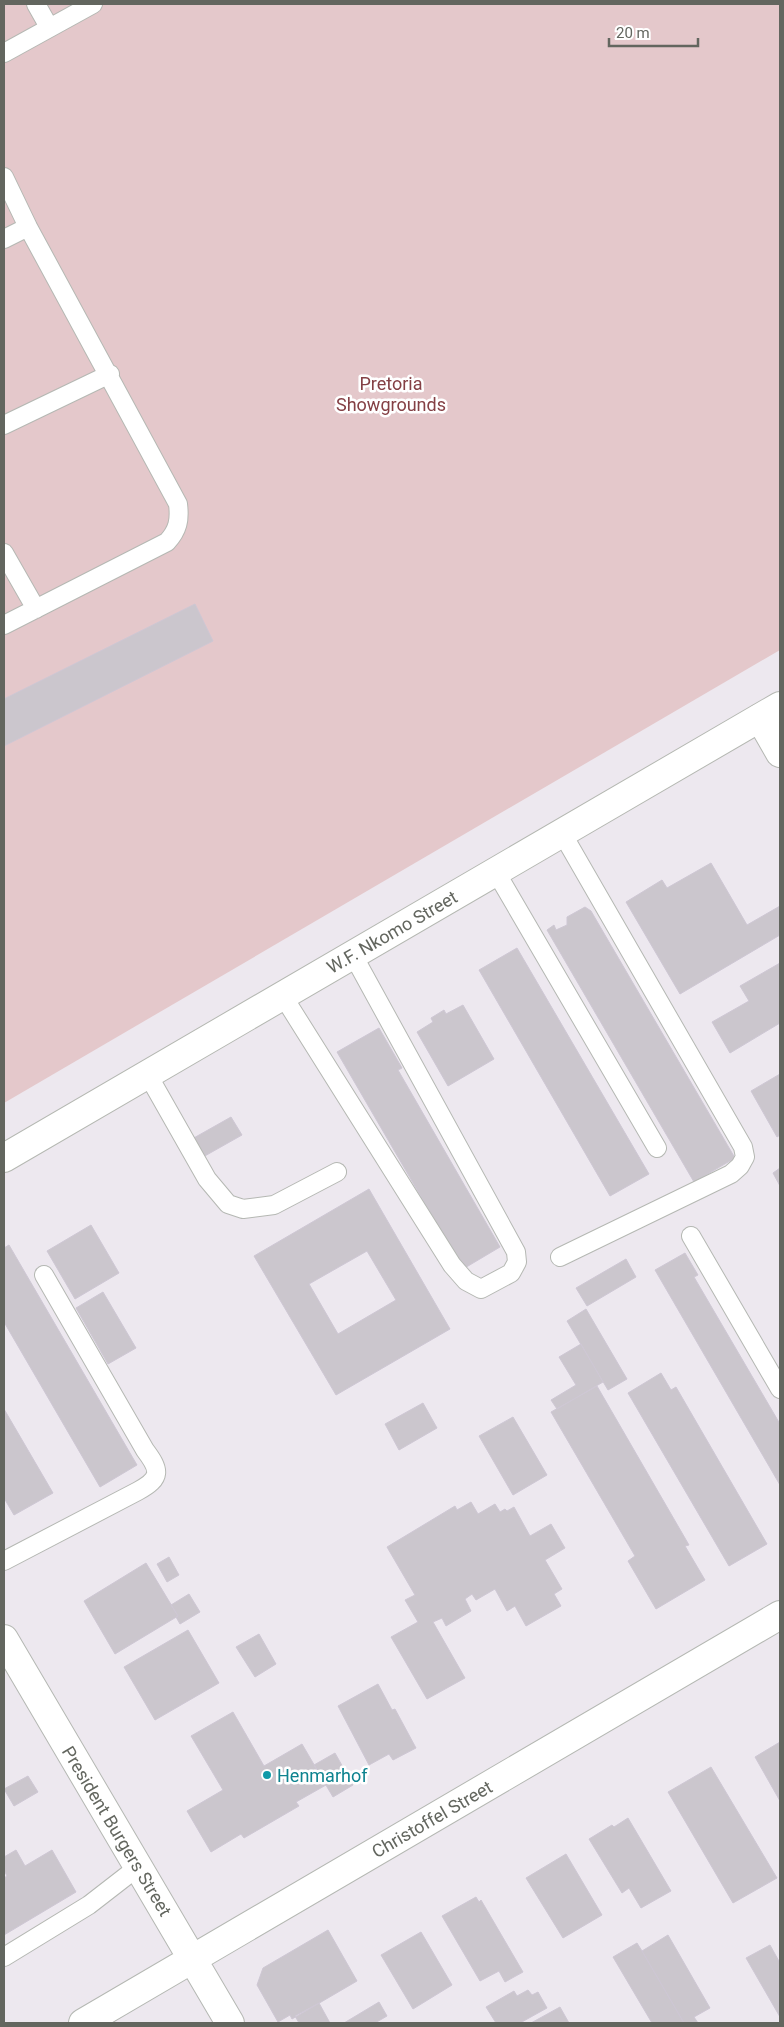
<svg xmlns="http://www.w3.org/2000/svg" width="784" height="2027" viewBox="0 0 784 2027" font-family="Roboto,sans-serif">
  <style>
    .green { fill: #e4c8cb }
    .building { fill: #cbc6cd; stroke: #cec7d4; fill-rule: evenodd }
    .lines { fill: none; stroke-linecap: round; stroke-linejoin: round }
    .lane-casing { stroke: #b5b8b3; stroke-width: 20 }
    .street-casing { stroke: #b5b8b3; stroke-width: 30 }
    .secondary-casing { stroke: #b5b8b2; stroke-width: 30 }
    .lane { stroke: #fff; stroke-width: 18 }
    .street { stroke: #fff; stroke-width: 28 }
    .secondary { stroke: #fff; stroke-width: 28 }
    .culture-dot { fill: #0f9aa8; stroke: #fff; stroke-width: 2 }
    .labels { text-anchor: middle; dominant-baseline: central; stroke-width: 5; stroke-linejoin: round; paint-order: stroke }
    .park-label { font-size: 18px; fill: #844045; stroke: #fff }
    .street-label { font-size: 18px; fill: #63665f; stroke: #fff }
    .culture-label { font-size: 18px; fill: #0d838f; stroke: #fff; text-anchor: start }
  </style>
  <rect width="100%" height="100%" fill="#ede8ef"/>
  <path class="green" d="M4,4h776v646l-776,453z"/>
  <path class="building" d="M195,604l18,37 -209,105v-47z
    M711,863l36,62 33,-19v29l-100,59 -54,-92 36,-22 5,8z
    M585,907l6,4 144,247 -41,24 -147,-252 7,-5 2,5 11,-5v-8z
    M517,948l132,226 -39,22 -131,-226z
    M780,963v60l-50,30 -18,-31 37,-21 -9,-15z
    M463,1005l31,54 -46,27 -31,-54 16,-10 -2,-4 13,-8 2,4z
    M379,1028l23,40 -4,2 102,177 -37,22 -126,-217z
    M780,1074v61l-3,2 -26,-46z
    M231,1117l11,18 -39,22 -11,-18z
    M780,1168v18l-7,-13z
    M369,1189l81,140 -114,66 -82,-139zM367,1251l29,49 -58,34 -29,-50z
    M91,1225l28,48 -44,26 -28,-48z
    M9,1245l128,220 -37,22 -96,-165v-74z
    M685,1253l13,22 -4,2 86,147v61l-125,-215z
    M626,1259l10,18 -49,29 -11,-18z
    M103,1292l33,56 -28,16 -32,-56z
    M586,1309l41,70 -19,11 -41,-69z
    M581,1344l22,38 -46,27 -6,-9 25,-15 -17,-28z
    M661,1373l10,17 5,-3 91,157 -38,22 -101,-173z
    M597,1386l92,159 -4,1 20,34 -49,29 -28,-48 7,-5 -84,-144z
    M423,1403l14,25 -38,22 -14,-26z
    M4,1409l49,84 -39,22 -10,-17z
    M513,1417l34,58 -34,20 -34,-59z
    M471,1502l7,12 17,-10 5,8 5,-3 2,2 7,-4 16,29 21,-12 14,24 -20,12 17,29 -8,5 7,12 -35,20 -11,-20 -8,5 -12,-22 -19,11 -4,-6 -7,5 6,12 -25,15 -4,-8 -9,4 32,56 -38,21 -36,-62 27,-15 -13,-22 10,-5 -28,-48 68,-41 2,4z
    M169,1557l10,18 -12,7 -10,-18z
    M146,1563l32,53 -63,38 -31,-53z
    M189,1594l11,18 -20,12 -4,-7 2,-1 -7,-11z
    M188,1630l31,53 -64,37 -31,-53z
    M259,1634l17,30 -21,13 -19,-30z
    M378,1684l14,26 3,-1 21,39 -23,12 -4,-6 -20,11 -31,-59z
    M233,1712l31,54 38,-22 24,41 -30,17 3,4 -55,32 -3,-4 -30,18 -24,-41 36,-21 -32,-54z
    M780,1742v59l-25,-44z
    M335,1753l18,32 -20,12 -19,-32z
    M711,1767l66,111 -44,25 -65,-111z
    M28,1776l10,16 -24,14 -10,-17z
    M628,1818l43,73 -30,17 -12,-20 -7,5 -33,-54 23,-14 2,2z
    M16,1850l9,16 27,-16 24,42 -72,43v-57l3,-2 -3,-6v-13z
    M566,1854l36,61 -39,23 -37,-60z
    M476,1897l3,5 2,-2 42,72 -18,10 -6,-11 -19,10 -38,-65z
    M328,1930l29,51 -65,38 -2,-4 -12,7 -21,-37 6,-17z
    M421,1932l31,53 -39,24 -32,-54z
    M668,1935l42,73 -16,9 4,6h-14l-42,-72z
    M637,1943l5,8 42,72h-32l-39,-66z
    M770,1945l10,18v54l-34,-59z
    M528,1990l4,5 6,-3 9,16 -27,15h-24l-10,-16 28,-16 3,5z
    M379,2002l8,14 -12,7h-31z
    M319,2003l11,20h-31l-4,-7z
    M560,2007l9,16h-38z"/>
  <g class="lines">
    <g class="lane-casing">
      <path id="lane" d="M36,4l13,23
        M4,53l89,-49
        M4,177l24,50 150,277c2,16 0,26 -11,38l-163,83
        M4,239l24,-12
        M4,425l106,-51
        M4,553l32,56
        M496,872l161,276
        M283,996l169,269 14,16 15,8 30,-16 6,-11 -1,-10 -163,-297
        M148,1075l59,104 21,25 15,5 31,-4 63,-33
        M691,1236l89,153
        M560,1257l171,-83 9,-8 5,-9 -2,-10 -181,-314
        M4,1561l134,-70c24,-13 22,-21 7,-41l-101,-175
        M4,1957l85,-52 49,-38"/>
    </g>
    <g class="street-casing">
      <path id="street" d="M760,718l20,35
        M4,1639l226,384
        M83,2023l697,-408"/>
    </g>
    <g class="secondary-casing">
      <path id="secondary" d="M4,1158l776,-452"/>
    </g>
    <use href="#lane" class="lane"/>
    <use href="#street" class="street"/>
    <use href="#secondary" class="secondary"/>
  </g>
  <circle class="culture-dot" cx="267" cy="1775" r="5"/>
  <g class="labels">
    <g class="park-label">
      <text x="391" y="383">Pretoria<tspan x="391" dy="21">Showgrounds</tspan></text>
    </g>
    <g class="street-label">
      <text transform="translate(392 932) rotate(-30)">W.F. Nkomo Street</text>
      <text transform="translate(432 1819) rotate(-30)">Christoffel Street</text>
      <text transform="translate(117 1831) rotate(59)">President Burgers Street</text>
    </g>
    <g class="culture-label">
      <text x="277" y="1775">Henmarhof</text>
    </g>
  </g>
  <rect width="784" height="2027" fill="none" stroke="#63665f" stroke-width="10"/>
  <path d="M609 38v8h89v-8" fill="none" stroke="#63665f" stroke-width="2.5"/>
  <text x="616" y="38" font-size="15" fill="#63665f" stroke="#ffffff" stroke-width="4" paint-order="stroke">20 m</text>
</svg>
